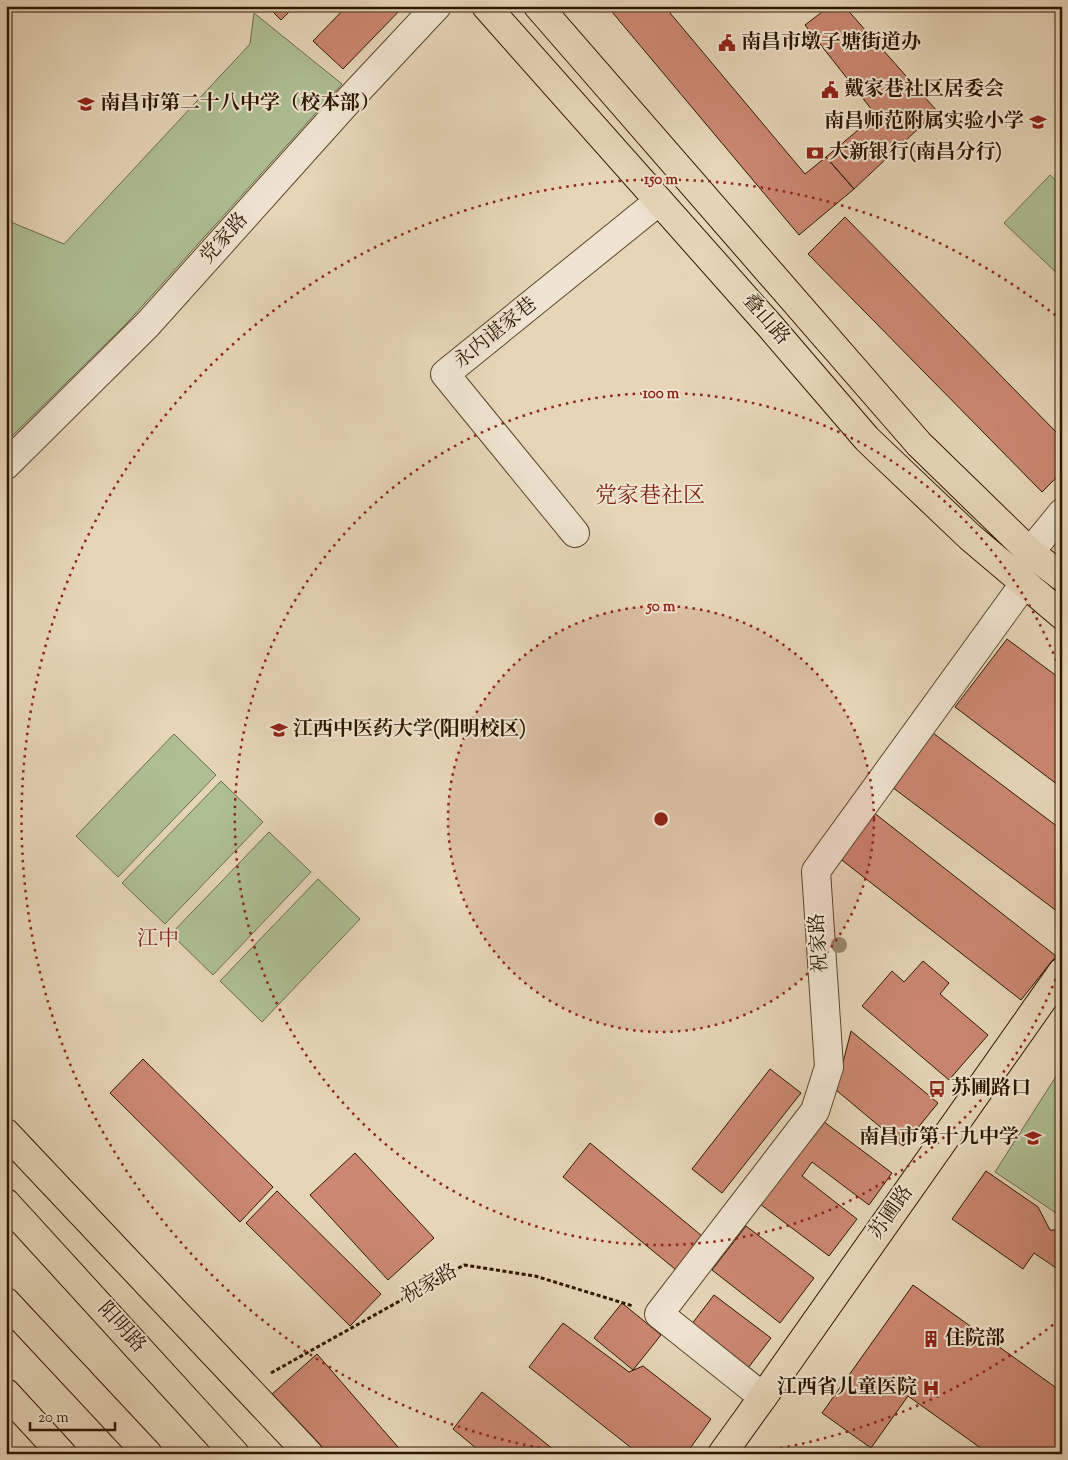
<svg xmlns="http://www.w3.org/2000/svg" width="1068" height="1460" viewBox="0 0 1068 1460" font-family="'Sorts Mill Goudy','Noto Serif SC',serif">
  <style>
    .green { fill: #aebf94; stroke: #6e6b4a }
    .building { fill: #cc8872; stroke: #2d1700 }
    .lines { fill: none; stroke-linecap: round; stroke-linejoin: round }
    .minor-casing { stroke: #5b472e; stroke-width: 30 }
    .major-casing { stroke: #2d1700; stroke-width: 30 }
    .highway-casing { stroke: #2d1700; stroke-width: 30 }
    .path { stroke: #2d1700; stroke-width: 3; stroke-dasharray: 4 2.5; stroke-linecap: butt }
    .minor { stroke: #efe4d1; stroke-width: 28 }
    .major { stroke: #e6d6b8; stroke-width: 28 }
    .highway { stroke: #e6d6b8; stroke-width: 28 }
    .tree { fill: #96886b }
    .ring { fill: none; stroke: #8f2418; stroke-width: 2.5; stroke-dasharray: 2.5 5 }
    .labels { text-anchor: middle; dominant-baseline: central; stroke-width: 4; stroke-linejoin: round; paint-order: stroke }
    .poi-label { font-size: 20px; font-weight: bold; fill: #2d1700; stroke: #efe4d1; text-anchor: start }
    .street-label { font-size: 20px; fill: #2d1700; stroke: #efe4d1 }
    .neighbourhood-label { font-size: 21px; fill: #7a1f14; stroke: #efe4d1 }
    .quarter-label { font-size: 22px; fill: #7a1f14; stroke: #efe4d1 }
    .centre { fill: #8f2418; stroke: #efe4d1; stroke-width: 2.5 }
    .ring-label { font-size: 15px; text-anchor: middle; font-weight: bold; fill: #8f2418; stroke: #efe4d1; stroke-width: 4; stroke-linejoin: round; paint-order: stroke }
  </style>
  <rect width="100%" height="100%" fill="#e6d6b8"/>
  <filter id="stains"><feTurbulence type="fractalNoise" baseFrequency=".004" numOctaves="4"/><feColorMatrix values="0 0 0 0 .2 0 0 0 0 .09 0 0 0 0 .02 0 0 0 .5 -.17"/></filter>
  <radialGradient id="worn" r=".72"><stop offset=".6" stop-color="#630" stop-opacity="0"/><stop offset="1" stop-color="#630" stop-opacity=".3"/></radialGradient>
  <path class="green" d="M254,13l88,71 -216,240 -120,118v-222l58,24 186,-200z
    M1050,175l12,11v92l-58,-55z
    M174,734l42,41 -98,102 -42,-41z
    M221,781l42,41 -98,102 -43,-41z
    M269,832l42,40 -98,103 -42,-41z
    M318,879l42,40 -98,103 -42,-41z
    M1062,1067v150l-67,-45z"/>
  <path class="building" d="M267,6h28l-14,14z
    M347,6h57l-61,63 -30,-28z
    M607,6h71l-8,7 135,161 21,-17 28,32 -55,46z
    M830,6h14l93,105 -83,78 -28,-32 50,-42 -71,-90z
    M845,217l217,221v34l-20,20 -234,-238z
    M1007,639l55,41v108l-107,-81z
    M933,733l129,97v85l-170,-128z
    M873,812l183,144 -35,44 -183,-143z
    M923,961l26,22 -9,11 48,41 -39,45 -87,-74 30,-35 12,11z
    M851,1031l87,72 -35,43 -67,-56z
    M143,1059l130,128 -33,35 -130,-129z
    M770,1069l31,24 -79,100 -30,-24z
    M823,1121l69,52 -23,32 -57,-43 -10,14 55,43 -28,37 -69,-52z
    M590,1143l118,98 -27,33 -118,-97z
    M355,1153l79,85 -46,42 -78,-85z
    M986,1171l52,36 12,23h12v42l-28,-19 -11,16 -71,-50z
    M277,1191l104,103 -31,32 -104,-103z
    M746,1226l68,52 -34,45 -68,-53z
    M913,1285l149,107v62h-73l-81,-58 -37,52 -49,-35z
    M714,1295l57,43 -26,34 -57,-43z
    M622,1303l39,32 -28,35 -39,-32z
    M563,1323l66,49 14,-6 68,53 -25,35h-47l-110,-87z
    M317,1354l87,100h-81l-52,-59z
    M482,1392l77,62h-76l-30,-25z"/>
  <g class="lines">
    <g class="minor-casing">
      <path id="minor" d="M6,465l142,-141 201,-224 88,-94
        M575,533l-130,-159 214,-173
        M1030,552l32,-39
        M763,1397l-104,-83 156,-203 14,-44 -13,-196 208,-287"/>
    </g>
    <g class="major-casing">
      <path id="major" d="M486,6l284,320 97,113 103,98 92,78
        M538,6l381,438 111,108 32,25
        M6,1133l303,321
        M6,1393l56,61
        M722,1454l41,-57 299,-425"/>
    </g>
    <g class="highway-casing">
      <path id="highway" d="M6,1203l229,251
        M6,1302l142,152"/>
    </g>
    <path class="path" d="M271,1373l193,-108 71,11 98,30"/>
    <use href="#minor" class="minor"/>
    <use href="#major" class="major"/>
    <use href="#highway" class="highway"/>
  </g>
  <circle class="tree" cx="839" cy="945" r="8"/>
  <circle cx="661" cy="819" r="213" fill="#8f2418" fill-opacity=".12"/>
  <g class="ring">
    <circle cx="661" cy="819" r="213"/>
    <path d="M1061 965A426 426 0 1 1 1061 673"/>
    <path d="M1059 1320A640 640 0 0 1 745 1454M577 1454A640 640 0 1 1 1059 318"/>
  </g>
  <defs>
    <g id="civic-bare" transform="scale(1.35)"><path d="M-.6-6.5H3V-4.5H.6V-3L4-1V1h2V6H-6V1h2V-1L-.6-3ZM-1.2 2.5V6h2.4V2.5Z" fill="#8f2418" stroke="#efe4d1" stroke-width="2.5" paint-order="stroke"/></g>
    <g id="school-bare" transform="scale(1.35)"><path d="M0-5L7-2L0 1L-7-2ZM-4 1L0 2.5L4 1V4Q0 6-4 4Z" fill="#8f2418" stroke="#efe4d1" stroke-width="2.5" paint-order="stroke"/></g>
    <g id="bank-bare" transform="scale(1.35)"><path d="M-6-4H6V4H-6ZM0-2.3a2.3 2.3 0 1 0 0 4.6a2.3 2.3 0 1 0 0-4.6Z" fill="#8f2418" stroke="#efe4d1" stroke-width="2.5" paint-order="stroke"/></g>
    <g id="university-bare" transform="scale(1.35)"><path d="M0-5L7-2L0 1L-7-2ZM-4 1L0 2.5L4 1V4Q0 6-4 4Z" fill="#8f2418" stroke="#efe4d1" stroke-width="2.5" paint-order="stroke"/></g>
    <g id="bus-bare" transform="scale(1.35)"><path d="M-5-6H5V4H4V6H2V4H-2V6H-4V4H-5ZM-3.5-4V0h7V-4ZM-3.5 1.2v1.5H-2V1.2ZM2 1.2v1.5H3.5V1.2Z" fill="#8f2418" stroke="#efe4d1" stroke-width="2.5" paint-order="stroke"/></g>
    <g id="building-bare" transform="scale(1.35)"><path d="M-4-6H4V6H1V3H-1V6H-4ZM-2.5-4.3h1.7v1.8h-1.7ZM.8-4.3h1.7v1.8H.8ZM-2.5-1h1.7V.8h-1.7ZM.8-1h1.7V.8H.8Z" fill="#8f2418" stroke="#efe4d1" stroke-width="2.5" paint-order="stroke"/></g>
    <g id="hospital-bare" transform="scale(1.35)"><path d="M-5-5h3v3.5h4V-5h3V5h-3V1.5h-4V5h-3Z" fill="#8f2418" stroke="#efe4d1" stroke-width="2.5" paint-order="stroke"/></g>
  </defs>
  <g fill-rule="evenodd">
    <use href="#civic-bare" x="727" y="43"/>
    <use href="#civic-bare" x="830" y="90"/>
    <use href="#school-bare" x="86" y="104"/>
    <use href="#school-bare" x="1038" y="122"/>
    <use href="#bank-bare" x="815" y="153"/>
    <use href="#university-bare" x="279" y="730"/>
    <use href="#bus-bare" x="937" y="1089"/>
    <use href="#school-bare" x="1033" y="1138"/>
    <use href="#building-bare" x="931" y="1339"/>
    <use href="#hospital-bare" x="931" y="1388"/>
  </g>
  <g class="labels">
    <g class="poi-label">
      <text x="741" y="43">南昌市墩子塘街道办</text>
      <text x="844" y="90">戴家巷社区居委会</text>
      <text x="100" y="104">南昌市第二十八中学（校本部）</text>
      <text x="1024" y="122" text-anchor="end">南昌师范附属实验小学</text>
      <text x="829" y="153">大新银行(南昌分行)</text>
      <text x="293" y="730">江西中医药大学(阳明校区)</text>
      <text x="951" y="1089">苏圃路口</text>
      <text x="1019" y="1138" text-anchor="end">南昌市第十九中学</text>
      <text x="945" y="1339">住院部</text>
      <text x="917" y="1388" text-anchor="end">江西省儿童医院</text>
    </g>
    <g class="street-label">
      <text transform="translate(225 239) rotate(-48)">党家路</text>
      <text transform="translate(765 320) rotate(49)">叠山路</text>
      <text transform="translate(496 334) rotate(-39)">永内谌家巷</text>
      <text transform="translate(820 943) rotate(-94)">祝家路</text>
      <text transform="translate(892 1213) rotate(-55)">苏圃路</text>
      <text transform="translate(430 1285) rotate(-29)">祝家路</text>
      <text transform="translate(121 1328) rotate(48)">阳明路</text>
    </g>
    <g class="neighbourhood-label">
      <text x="158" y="940">江中</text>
    </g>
    <g class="quarter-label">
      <text x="650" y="497">党家巷社区</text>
    </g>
  </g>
  <circle cx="661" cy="819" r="8" class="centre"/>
  <g class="ring-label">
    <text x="661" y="184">150 m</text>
    <text x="661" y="398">100 m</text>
    <text x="661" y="611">50 m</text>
  </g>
  <rect width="1068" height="1460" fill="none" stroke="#e6d6b8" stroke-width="25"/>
  <rect x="8" y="8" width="1053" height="1445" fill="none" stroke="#2d1700" stroke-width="2.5"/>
  <rect x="12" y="12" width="1043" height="1435" fill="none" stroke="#2d1700"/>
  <path d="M30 1422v8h85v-8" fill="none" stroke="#2d1700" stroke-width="2.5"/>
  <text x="38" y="1422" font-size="15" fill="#2d1700" stroke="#efe4d1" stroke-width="4" paint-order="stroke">20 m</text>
  <rect width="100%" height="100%" filter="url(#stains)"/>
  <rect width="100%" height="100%" fill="url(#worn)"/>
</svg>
